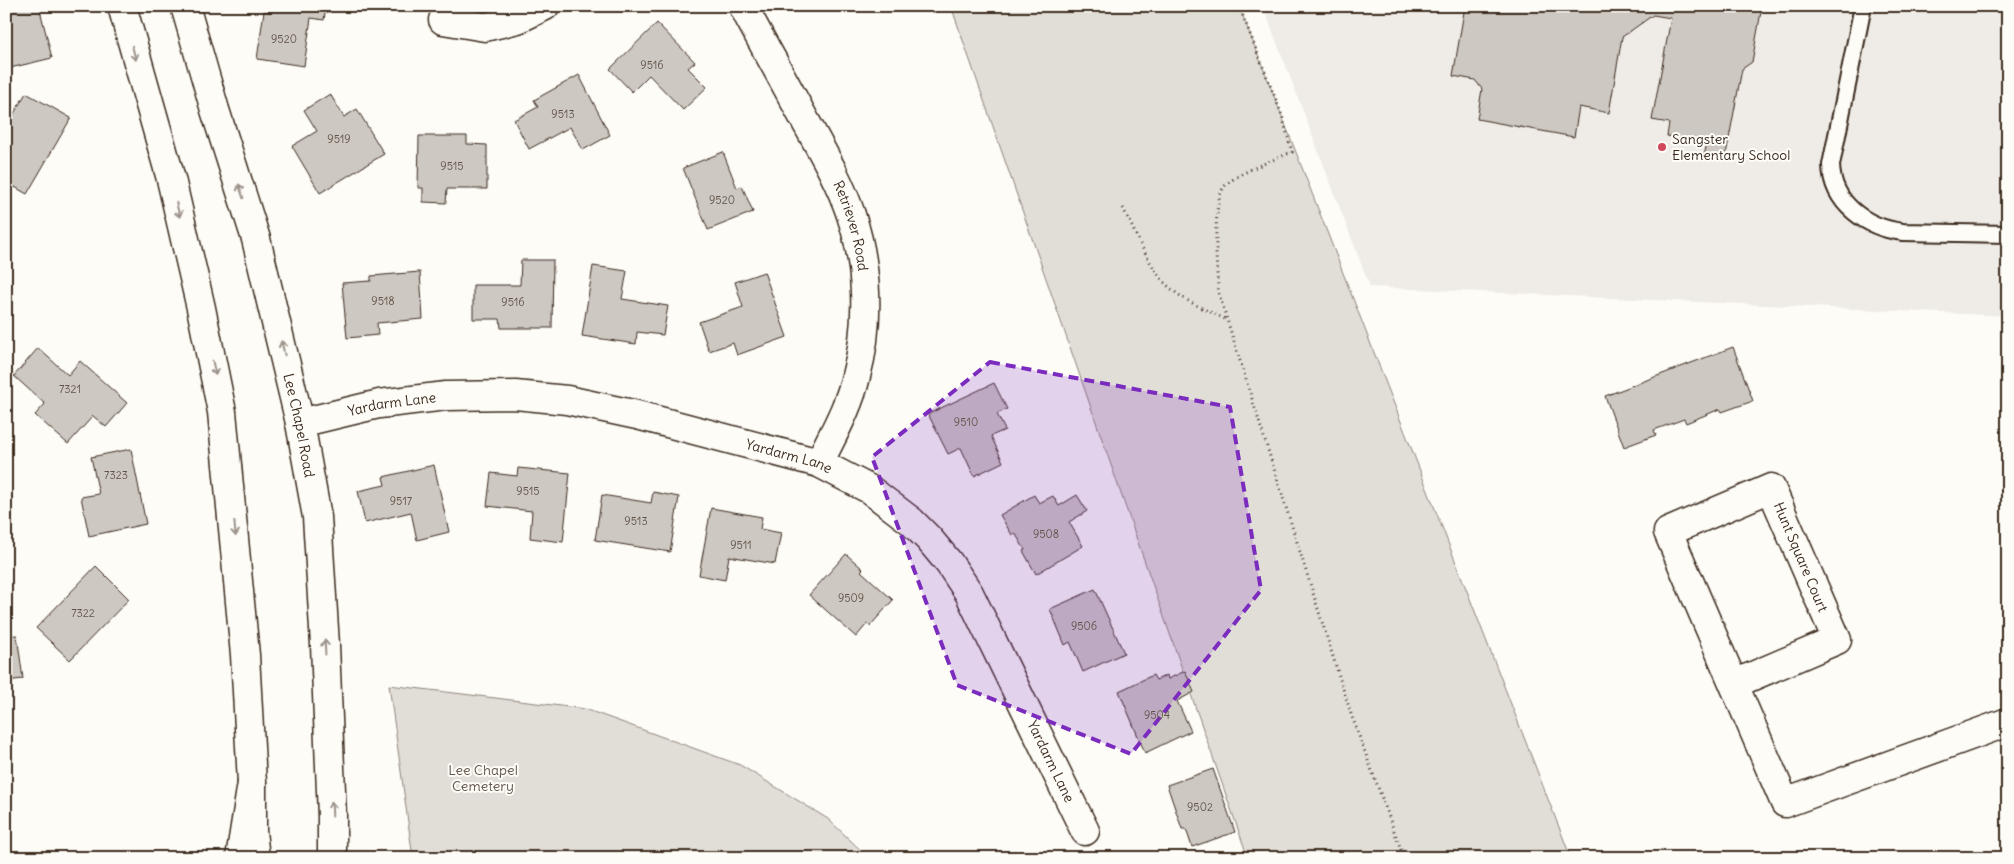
<svg xmlns="http://www.w3.org/2000/svg" width="2014" height="864" viewBox="0 0 2014 864" font-family="Delius,sans-serif">
<style>
.built{fill:#efece7}
.green{fill:#e1ded7;stroke:#8e847a}
.building{fill:#cdc8c2;stroke:#3b2a1e}
.lines{fill:none;stroke-linecap:round;stroke-linejoin:round}
.lane-casing{stroke:#3b2a1e;stroke-width:20}
.street-casing{stroke:#3b2a1e;stroke-width:31}
.secondary-casing{stroke:#3b2a1e;stroke-width:31}
.highway-casing{stroke:#3b2a1e;stroke-width:31}
.path{stroke:#3b2a1e;stroke-width:3;stroke-dasharray:1 4;stroke-linecap:butt}
.lane{stroke:#fdfcf7;stroke-width:16}
.street{stroke:#fdfcf7;stroke-width:28}
.secondary{stroke:#fdfcf7;stroke-width:28}
.highway{stroke:#fdfcf7;stroke-width:28}
.oneway{stroke:#9c938a}
.marked{fill:#7b2cbf;fill-opacity:0.2;stroke:#7b2cbf;stroke-width:4;stroke-dasharray:10 6;stroke-linejoin:round}
.poi-dot{fill:#d1495b;stroke:#fdfcf7;stroke-width:2}
.labels{text-anchor:middle;dominant-baseline:central;stroke-width:4;stroke-linejoin:round;paint-order:stroke}
.number-label{font-size:11px;fill:#605247}
.poi-label{font-size:14px;fill:#3b2a1e;stroke:#fdfcf7;text-anchor:start}
.street-label{font-size:14px;fill:#3b2a1e;stroke:#fdfcf7}
.park-label{font-size:14px;fill:#64574c;stroke:#fdfcf7}
</style>
<rect width="100%" height="100%" fill="#fdfcf7"/>
<filter id="ink" filterUnits="userSpaceOnUse"><feTurbulence type="fractalNoise" baseFrequency=".02" numOctaves="2"/><feDisplacementMap in="SourceGraphic" scale="10" xChannelSelector="R" yChannelSelector="G"/><feConvolveMatrix kernelMatrix="1 2 1 2 8 2 1 2 1" color-interpolation-filters="sRGB"/></filter>
<g filter="url(#ink)">
<polygon class="built" points="1263,6 2008,6 2008,316 1370,287"/>
<g class="green">
<polygon points="951,6 1239,6 1571,858 1248,858"/>
<polygon points="389,685 585,709 740,765 828,819 869,858 413,858"/>
</g>
<g class="building">
<polygon points="6,6 39,6 52,58 6,69"/>
<polygon points="270,6 326,6 324,20 311,18 304,66 257,59 264,11 270,12"/>
<polygon points="1465,6 1762,6 1752,62 1742,69 1725,160 1704,156 1707,143 1667,136 1669,123 1652,120 1671,18 1653,15 1622,37 1609,113 1579,107 1574,137 1477,119 1482,89 1475,80 1453,76"/>
<polygon points="657,23 695,62 688,68 707,87 683,110 649,75 632,92 610,69"/>
<polygon points="579,75 610,135 583,150 570,127 529,149 514,120 538,107 534,100"/>
<polygon points="26,93 71,118 27,194 6,182 6,127"/>
<polygon points="330,94 344,117 357,109 384,154 320,193 292,146 317,131 304,110"/>
<polygon points="419,136 467,136 467,144 487,145 487,189 447,189 446,203 423,202 423,188 418,188"/>
<polygon points="723,152 737,188 742,186 753,212 708,230 683,168"/>
<polygon points="521,260 553,260 552,328 501,328 500,319 473,319 473,285 520,285"/>
<polygon points="593,266 627,271 622,299 668,306 663,335 637,332 636,344 582,336"/>
<polygon points="420,272 423,319 377,323 378,335 347,338 342,283 371,281 371,276"/>
<polygon points="764,272 787,337 737,355 733,343 709,351 699,322 743,307 735,282"/>
<polygon points="1733,347 1753,401 1722,412 1720,409 1686,423 1684,419 1654,430 1656,435 1624,447 1605,396"/>
<polygon points="38,348 68,375 80,361 127,403 106,427 93,416 68,444 35,415 45,404 14,376"/>
<polygon points="994,383 1007,409 997,414 1005,430 991,436 1003,462 974,476 961,448 948,454 928,414"/>
<polygon points="131,449 146,524 89,536 81,497 99,494 91,457"/>
<polygon points="434,465 449,532 417,540 411,512 365,523 358,491 385,485 383,477"/>
<polygon points="518,468 570,473 563,542 530,538 532,511 487,506 491,473 517,476"/>
<polygon points="653,492 679,497 670,552 595,540 602,495 651,503"/>
<polygon points="1034,495 1039,503 1053,496 1059,506 1077,495 1087,511 1069,522 1083,546 1036,574 1023,551 1025,550 1015,533 1012,535 1000,515"/>
<polygon points="711,508 762,517 760,529 781,533 775,564 729,556 725,580 699,575"/>
<polygon points="846,554 863,569 861,571 893,600 870,626 867,624 856,637 809,595"/>
<polygon points="96,566 129,599 70,660 36,628"/>
<polygon points="1095,589 1124,653 1083,672 1070,642 1065,645 1050,609"/>
<polygon points="17,635 23,679 6,681 6,636"/>
<polygon points="1185,671 1194,692 1177,701 1191,731 1145,753 1119,691 1153,675 1156,680 1167,675 1168,679"/>
<polygon points="1213,769 1235,832 1192,847 1186,829 1182,829 1167,785"/>
</g>
<g class="lines">
<g class="lane-casing">
<path id="lane" d="M1863 6 1831 165C1832 204 1867 228 1903 232L2008 234"/>
</g>
<g class="street-casing">
<g id="street">
<path id="s1" d="M743 6C762 42 782 77 801 113 819 146 839 179 851 215 868 266 870 324 856 376 849 407 833 434 819 463"/>
<polyline points="443,20 485,27 518,19 545,6"/>
<path id="s2" d="M300 423 379 404 446 396 515 395 567 400 637 415 819 463 869 489 911 521 929 539 949 563 969 593 1085 831"/>
<polyline points="1734,684 1837,640 1771,488 1668,532 1785,803 2008,722"/>
</g>
</g>
<g class="secondary-casing">
<g id="secondary">
<polyline points="122,6 171,179 201,308 222,412 245,655 252,783 252,831 255,858"/>
<path id="s3" d="M185 6 215 110 256 239 300 423 317 517 325 645 332 816V858"/>
</g>
</g>
<g class="highway-casing">
<polyline id="highway" points="240,858 252,783"/>
</g>
<g class="path">
<path d="M1239 6 1282 115 1292 152C1276 159 1234 174 1224 187 1212 202 1216 274 1219 294L1351 714 1404 858"/>
<path d="M1123 208C1134 230 1150 269 1167 285 1183 301 1207 310 1227 320"/>
</g>
<use href="#lane" class="lane"/>
<use href="#street" class="street"/>
<use href="#secondary" class="secondary"/>
<use href="#highway" class="highway"/>
</g>
<defs><path id="oneway-shaft" d="M-6 0H5M1.5-3L5.5 0L1.5 3" fill="none" stroke-width="1.6" stroke-linecap="round" stroke-linejoin="round" transform="scale(1.25)"/></defs>
<g class="oneway">
<use href="#oneway-shaft" transform="translate(134 53) rotate(75)"/>
<use href="#oneway-shaft" transform="translate(241 191) rotate(-108)"/>
<use href="#oneway-shaft" transform="translate(178 210) rotate(77)"/>
<use href="#oneway-shaft" transform="translate(283 348) rotate(-103)"/>
<use href="#oneway-shaft" transform="translate(214 368) rotate(78)"/>
<use href="#oneway-shaft" transform="translate(235 529) rotate(85)"/>
<use href="#oneway-shaft" transform="translate(325 647) rotate(-93)"/>
<use href="#oneway-shaft" transform="translate(332 809) rotate(-92)"/>
</g>
</g>
<path class="marked" d="M990 362 1230 407 1261 590 1131 754 957 685 872 457Z"/>
<circle class="poi-dot" cx="1662" cy="147" r="5"/>
<g class="labels">
<g class="number-label">
<text x="284" y="39">9520</text>
<text x="652" y="65">9516</text>
<text x="563" y="114">9513</text>
<text x="339" y="139">9519</text>
<text x="452" y="166">9515</text>
<text x="722" y="200">9520</text>
<text x="383" y="301">9518</text>
<text x="513" y="302">9516</text>
<text x="70" y="389">7321</text>
<text x="966" y="422">9510</text>
<text x="116" y="475">7323</text>
<text x="528" y="491">9515</text>
<text x="401" y="501">9517</text>
<text x="636" y="521">9513</text>
<text x="1046" y="534">9508</text>
<text x="741" y="545">9511</text>
<text x="851" y="598">9509</text>
<text x="83" y="613">7322</text>
<text x="1084" y="626">9506</text>
<text x="1157" y="715">9504</text>
<text x="1200" y="807">9502</text>
</g>
<g class="poi-label">
<text x="1672" y="139">Sangster<tspan x="1672" dy="16">Elementary School</tspan></text>
</g>
<g class="street-label">
<text stroke="none"><textPath href="#s1" startOffset="246">Retriever Road</textPath></text>
<text stroke="none"><textPath href="#s2" startOffset="94">Yardarm Lane</textPath></text>
<text stroke="none"><textPath href="#s3" startOffset="435">Lee Chapel Road</textPath></text>
<text stroke="none"><textPath href="#s2" startOffset="499">Yardarm Lane</textPath></text>
<text transform="translate(1801 557) rotate(67)">Hunt Square Court</text>
<text stroke="none"><textPath href="#s2" startOffset="919">Yardarm Lane</textPath></text>
</g>
<g class="park-label">
<text x="483" y="770">Lee Chapel<tspan x="483" dy="16">Cemetery</tspan></text>
</g>
</g>
<rect width="2014" height="864" fill="none" stroke="#fdfcf7" stroke-width="25"/>
<rect x="12" y="12" width="1989" height="839" fill="none" stroke="#3b2a1e" stroke-width="2" filter="url(#ink)"/>
</svg>
